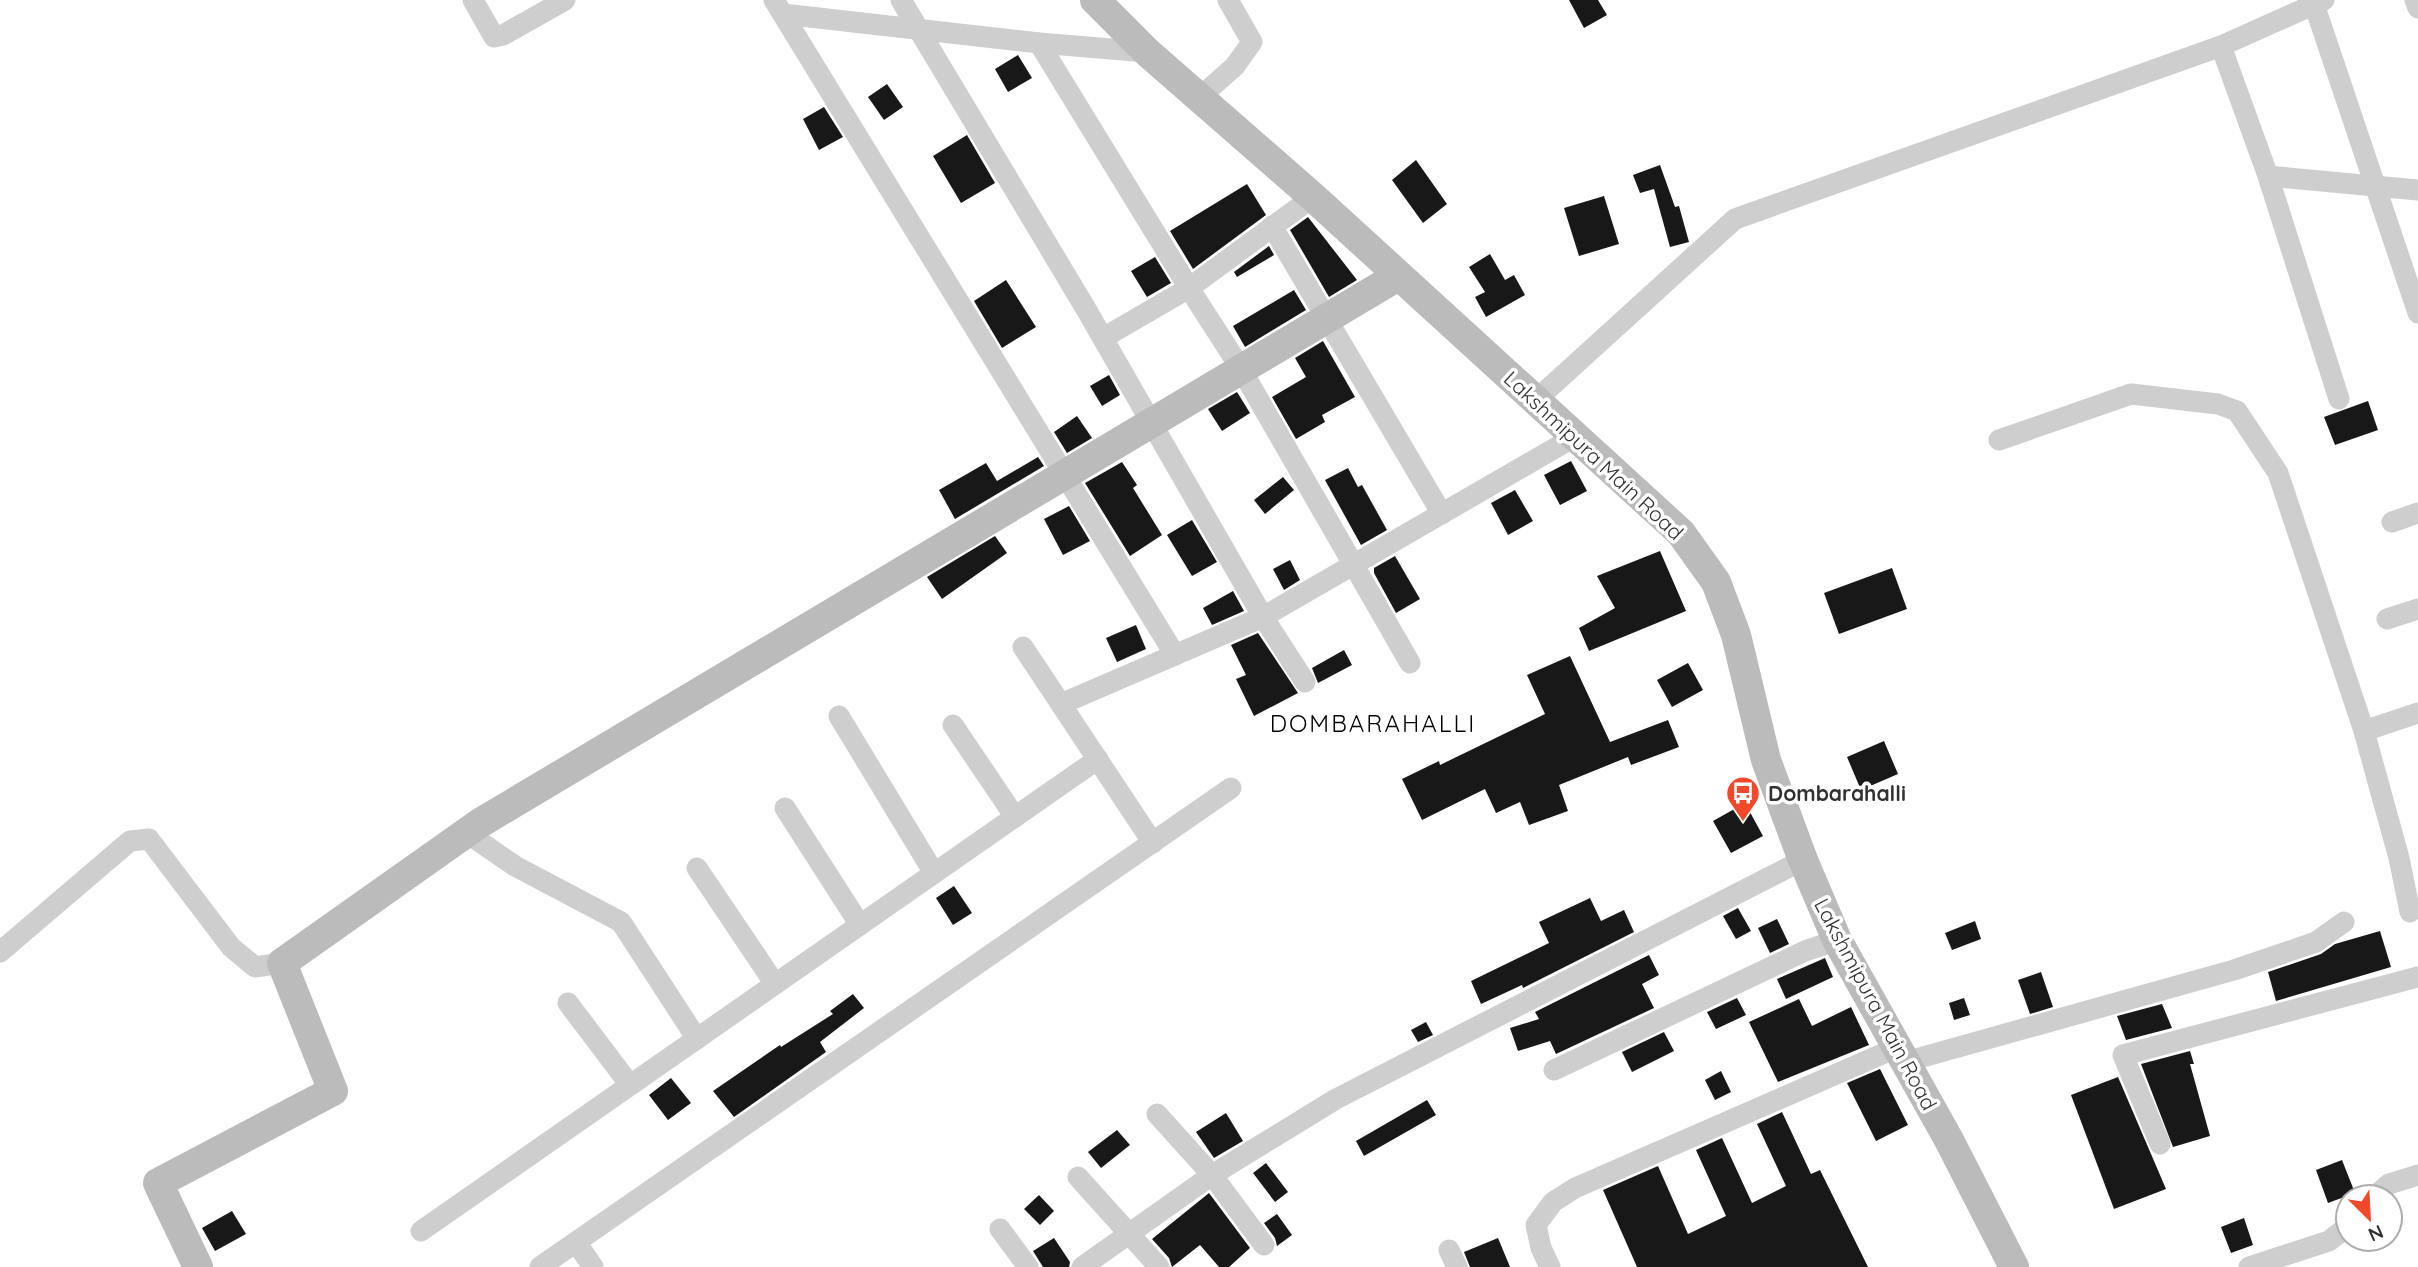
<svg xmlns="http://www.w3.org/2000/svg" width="2418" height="1267" viewBox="0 0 2418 1267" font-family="Quicksand,sans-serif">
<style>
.building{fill:#181818}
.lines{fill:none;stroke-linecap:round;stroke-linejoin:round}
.street{stroke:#cecece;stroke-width:21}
.secondary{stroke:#bbb;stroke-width:30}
.labels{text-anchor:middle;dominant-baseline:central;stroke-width:7;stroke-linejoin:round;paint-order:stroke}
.street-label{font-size:21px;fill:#313131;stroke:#fff}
.poi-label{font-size:21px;font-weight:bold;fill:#313131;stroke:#fff;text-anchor:start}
.quarter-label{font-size:24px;letter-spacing:2px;fill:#000;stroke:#fff}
</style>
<rect width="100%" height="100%" fill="#fff"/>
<g class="building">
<polygon points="1569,0 1598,0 1607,15 1584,28"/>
<polygon points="1018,55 1032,78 1008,92 995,69"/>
<polygon points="887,84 903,107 884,120 868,97"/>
<polygon points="824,107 843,137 819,150 803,119"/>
<polygon points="967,135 995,183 961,203 933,156"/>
<polygon points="1416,160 1447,204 1423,223 1392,180"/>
<polygon points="1660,165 1675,207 1679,206 1689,242 1670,247 1654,189 1640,193 1633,175"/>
<polygon points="1247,184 1266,215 1193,269 1170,231"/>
<polygon points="1604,196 1619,244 1579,256 1564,208"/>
<polygon points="1308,217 1357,280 1329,297 1290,230"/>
<polygon points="1269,246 1274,255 1237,277 1234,272"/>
<polygon points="1490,254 1505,280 1514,275 1525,295 1486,317 1475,297 1485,292 1469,267"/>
<polygon points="1155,257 1171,283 1147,297 1131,271"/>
<polygon points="1006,280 1036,327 1002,348 974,301"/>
<polygon points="1294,290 1306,310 1245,347 1233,326"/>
<polygon points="1323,341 1355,397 1322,415 1325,422 1296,439 1272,397 1306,377 1295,358"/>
<polygon points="1109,375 1120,395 1102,406 1090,386"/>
<polygon points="1237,392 1250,413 1222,431 1208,409"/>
<polygon points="2368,401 2378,430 2335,445 2324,417"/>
<polygon points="1077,416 1092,438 1067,453 1054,432"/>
<polygon points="1038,457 1044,466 955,519 939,490 986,463 997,481"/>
<polygon points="1571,461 1587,491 1560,505 1544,475"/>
<polygon points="1122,462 1137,485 1133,488 1162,535 1130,556 1085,483"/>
<polygon points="1348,468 1358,487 1362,485 1387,530 1361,545 1325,480"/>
<polygon points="1283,477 1294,490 1265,514 1254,500"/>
<polygon points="1515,490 1533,521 1508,535 1491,503"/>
<polygon points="1069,506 1090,541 1063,555 1044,519"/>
<polygon points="1192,520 1217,562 1192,576 1167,535"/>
<polygon points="995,536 1007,553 942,599 927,577"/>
<polygon points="1660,551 1686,611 1589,651 1579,628 1615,608 1597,576"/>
<polygon points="1395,556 1420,599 1396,613 1374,573 1374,568"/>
<polygon points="1290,560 1300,580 1284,590 1273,569"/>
<polygon points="1892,568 1907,609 1839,634 1824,593"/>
<polygon points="1233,591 1244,611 1212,625 1203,608"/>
<polygon points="1136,625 1146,649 1117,662 1106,638"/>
<polygon points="1258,633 1298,693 1254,716 1236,679 1246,675 1231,645"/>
<polygon points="1344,650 1352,665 1318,683 1312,668"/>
<polygon points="1570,656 1610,742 1668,720 1679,747 1631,765 1628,757 1559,785 1568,811 1529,825 1520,802 1496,813 1485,789 1422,820 1402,779 1439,761 1440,765 1545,714 1527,675"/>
<polygon points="1688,663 1703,690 1672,707 1657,680"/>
<polygon points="1884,741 1898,774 1861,790 1847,757"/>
<polygon points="1745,803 1763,836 1731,853 1713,821"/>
<polygon points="954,886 972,913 953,925 936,898"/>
<polygon points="1590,898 1601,921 1624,910 1634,932 1523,988 1522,985 1481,1004 1471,981 1549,943 1539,922"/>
<polygon points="1738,908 1751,931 1736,939 1723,916"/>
<polygon points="1777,919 1789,944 1770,953 1758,928"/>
<polygon points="1975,921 1981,939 1952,950 1945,933"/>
<polygon points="2380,931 2391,967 2276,1001 2268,972 2321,954 2335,944"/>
<polygon points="1649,955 1659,975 1642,984 1654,1008 1556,1054 1550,1041 1518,1051 1510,1028 1539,1019 1535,1012"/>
<polygon points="1825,958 1833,977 1786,999 1777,979"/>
<polygon points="2041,972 2053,1007 2030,1014 2018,980"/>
<polygon points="853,994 864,1008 820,1042 826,1052 734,1117 713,1091 780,1045 781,1047 833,1014 830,1011"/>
<polygon points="1737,998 1746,1015 1716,1029 1707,1012"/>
<polygon points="1964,998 1970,1015 1954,1020 1949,1003"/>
<polygon points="1799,999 1812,1026 1851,1007 1869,1045 1778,1082 1749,1022"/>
<polygon points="2162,1004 2172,1028 2126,1040 2117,1016"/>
<polygon points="1426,1022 1433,1035 1418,1042 1411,1030"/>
<polygon points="1664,1032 1674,1051 1632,1072 1622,1052"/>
<polygon points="2190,1051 2194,1064 2190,1064 2210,1136 2173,1147 2141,1064"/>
<polygon points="1880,1069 1908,1125 1876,1141 1847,1083"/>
<polygon points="1721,1071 1731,1092 1715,1100 1705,1080"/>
<polygon points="2118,1077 2166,1189 2114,1209 2071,1095"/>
<polygon points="671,1078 691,1103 668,1120 649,1095"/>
<polygon points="1427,1100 1436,1115 1364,1156 1356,1141"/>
<polygon points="1782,1112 1811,1174 1820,1170 1868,1267 1637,1267 1603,1190 1658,1166 1688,1234 1726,1216 1696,1150 1722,1138 1752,1203 1786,1186 1757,1124"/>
<polygon points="1226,1113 1243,1141 1214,1158 1196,1132"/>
<polygon points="1117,1130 1130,1145 1101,1168 1088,1152"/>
<polygon points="2342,1160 2355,1193 2328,1203 2316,1170"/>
<polygon points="1266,1163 1288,1192 1275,1202 1253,1173"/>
<polygon points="1209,1193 1250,1248 1229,1267 1219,1267 1200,1245 1172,1267 1169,1258 1152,1239"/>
<polygon points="1039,1195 1054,1211 1040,1225 1024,1209"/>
<polygon points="232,1211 246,1234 215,1251 202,1228"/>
<polygon points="1277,1214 1292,1235 1277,1246 1275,1238 1264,1223"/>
<polygon points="2244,1218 2253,1245 2231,1253 2221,1227"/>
<polygon points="1054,1238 1070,1262 1069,1267 1043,1267 1033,1251"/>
<polygon points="1498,1238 1510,1267 1470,1267 1464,1252"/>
</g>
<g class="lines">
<g class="street">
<polyline points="473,0 494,37 503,35 565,0"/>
<polyline points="774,0 1175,655"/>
<polyline points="901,0 1086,309 1263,617 1305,682"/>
<polyline points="2415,0 2418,8"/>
<polyline points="2314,4 2418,313"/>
<polyline points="783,14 1039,43 1147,52"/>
<polyline points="1039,43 1189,288 1313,197"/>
<polyline points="2221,46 2268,176 2339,399"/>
<polyline points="1199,98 1235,66 1252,42 1228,0"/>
<polyline points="2268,176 2418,190"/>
<polyline points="1272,226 1442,514"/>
<polyline points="1103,338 1189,288 1241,369 1410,663"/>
<polyline points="1537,399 1735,219 2221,46 2324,0"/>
<polyline points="1999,440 2131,394 2218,404 2237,411 2278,473 2364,731 2399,858 2410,912"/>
<polyline points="2392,522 2418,513"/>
<polyline points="2387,619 2418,609"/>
<polyline points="1023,647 1153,843"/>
<polyline points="1061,704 1263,617 1576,436"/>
<polyline points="839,716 934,873"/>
<polyline points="953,725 1015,817"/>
<polyline points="2364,731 2418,713"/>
<polyline points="785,808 860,925"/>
<polyline points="467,833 515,866 621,922 697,1039"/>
<polyline points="697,868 775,984"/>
<polyline points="0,952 130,841 149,839 231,947 255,967 282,963"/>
<polyline points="568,1003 630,1085"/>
<polyline points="1905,1062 2234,970 2316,942 2344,922"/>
<polyline points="1554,1070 1805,951 1837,940"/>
<polyline points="1157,1114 1212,1175 1264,1245"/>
<polyline points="2160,1144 2123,1055 2418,977"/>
<polyline points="1078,1177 1159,1267"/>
<polyline points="2374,1197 2389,1184 2418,1175"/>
<polyline points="1000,1229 1028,1267"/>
<polyline points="421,1231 1098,759"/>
<polyline points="576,1242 593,1267"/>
<polyline points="1449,1250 1457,1267"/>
<polyline points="540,1267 1231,788"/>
<polyline points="1082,1267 1212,1175 1336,1099 1803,860"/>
<polyline points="1550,1267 1541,1248 1536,1225 1553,1202 1575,1188 1896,1048"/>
<polyline points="2249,1267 2329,1241 2348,1226"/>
</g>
<g class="secondary">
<polyline points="1095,0 1147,52 1313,197 1681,533 1716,582 1736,635 1766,760 1803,860 1837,940 1949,1140 2014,1267"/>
<polyline points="198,1267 158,1183 333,1091 282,963 480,823 1398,276"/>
</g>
</g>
<defs>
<g id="bus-pin" transform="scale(1.75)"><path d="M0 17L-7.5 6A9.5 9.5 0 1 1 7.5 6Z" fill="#f2492a" stroke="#fff"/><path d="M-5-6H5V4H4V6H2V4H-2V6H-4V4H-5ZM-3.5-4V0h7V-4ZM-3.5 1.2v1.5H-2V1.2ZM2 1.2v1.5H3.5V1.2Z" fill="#fff"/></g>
</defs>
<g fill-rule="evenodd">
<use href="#bus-pin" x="1743" y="793"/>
</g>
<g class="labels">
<g class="street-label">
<text transform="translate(1594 455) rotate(43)">Lakshmipura Main Road</text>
<text transform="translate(1876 1004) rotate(62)">Lakshmipura Main Road</text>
</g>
<g class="poi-label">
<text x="1768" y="793">Dombarahalli</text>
</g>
<g class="quarter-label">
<text x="1373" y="723">DOMBARAHALLI</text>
</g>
</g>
<g transform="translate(2369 1218) rotate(156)"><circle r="33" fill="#ffffff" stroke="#adadad" stroke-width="2"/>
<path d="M0-5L12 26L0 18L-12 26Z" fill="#f2492a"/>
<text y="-10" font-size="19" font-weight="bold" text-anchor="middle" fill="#313131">N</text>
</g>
</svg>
